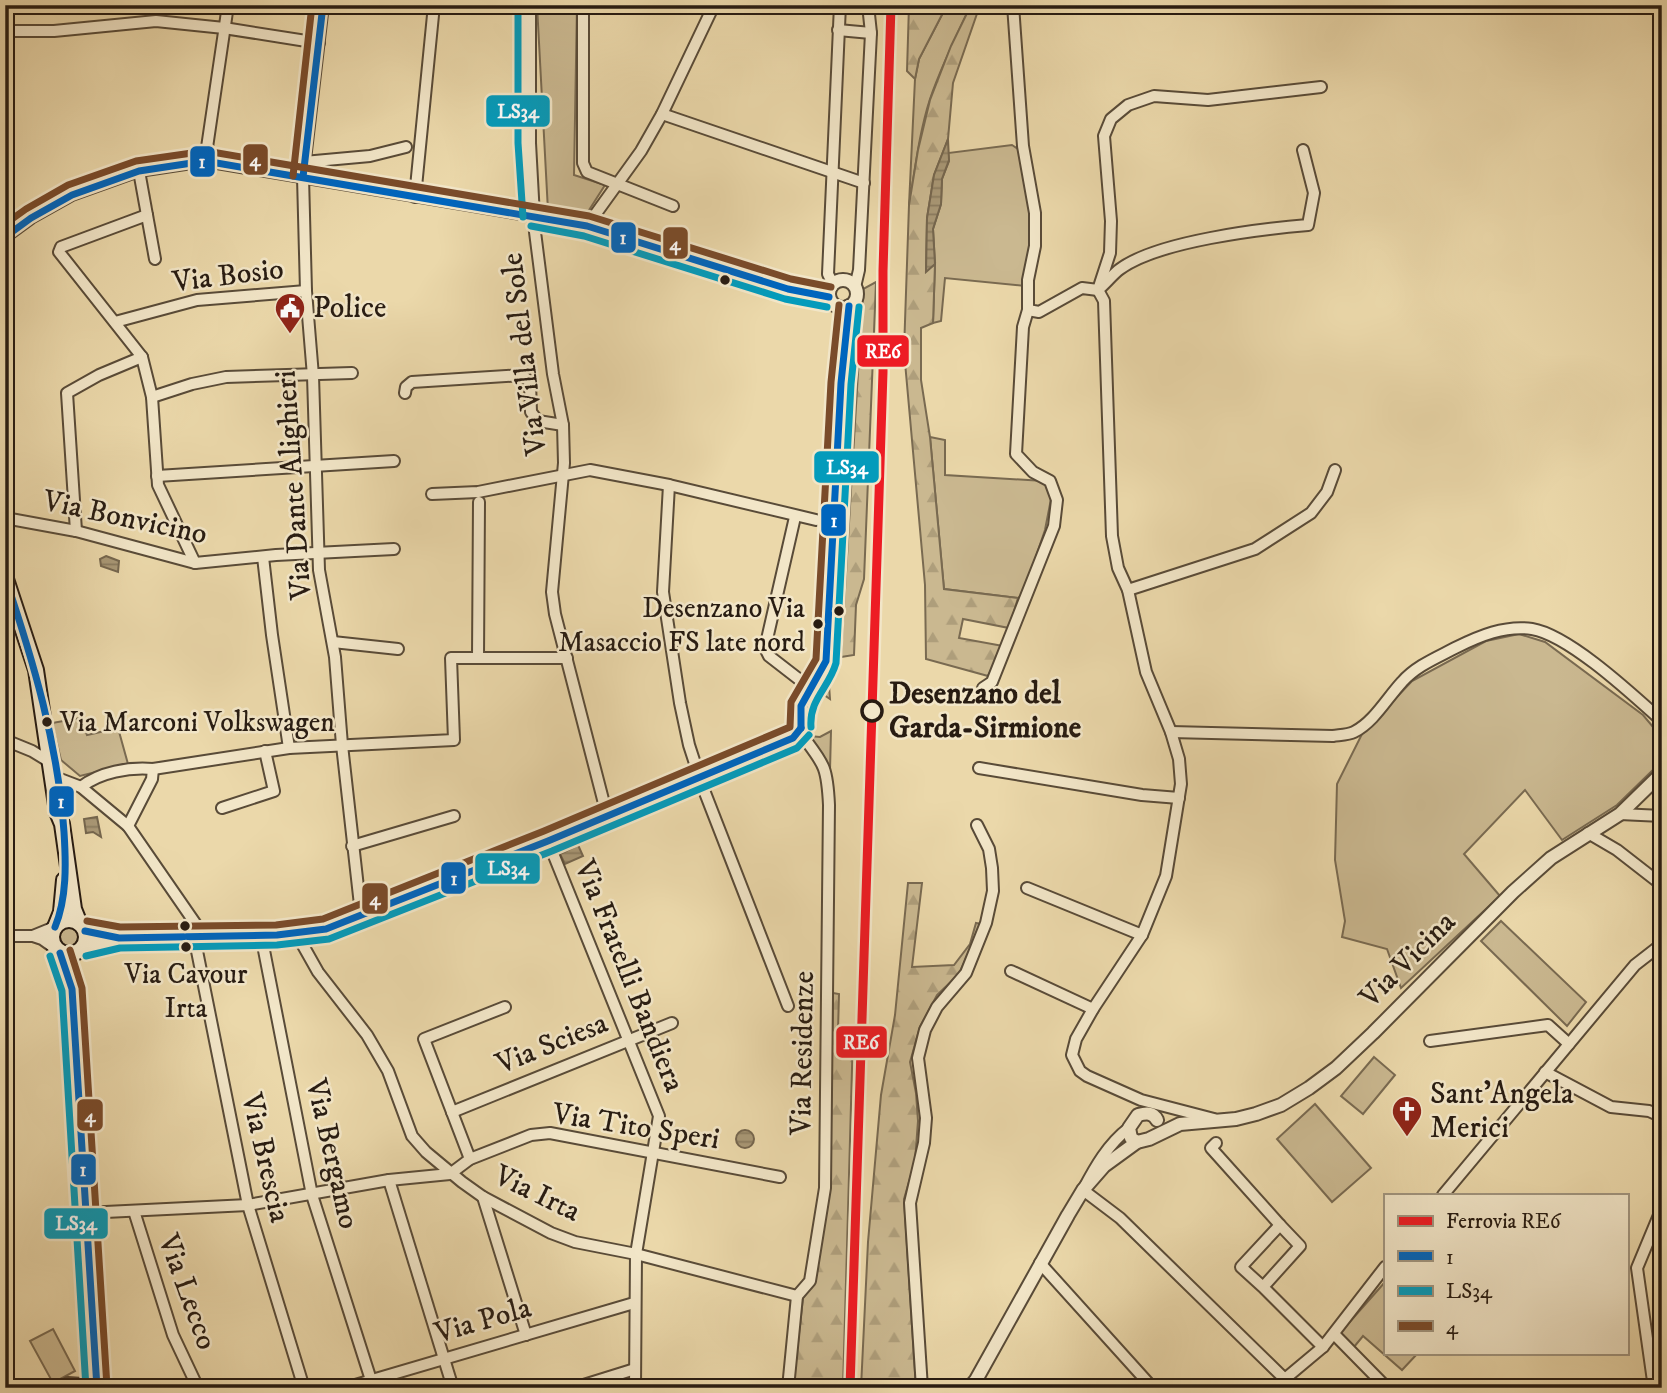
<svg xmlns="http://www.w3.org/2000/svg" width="1667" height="1393" viewBox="0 0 1667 1393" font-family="'IM FELL DW Pica',serif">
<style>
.green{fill:#cab890;stroke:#796a51;stroke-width:2}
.forest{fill:url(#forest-firs);stroke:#796a51;stroke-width:2}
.water{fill:url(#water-rules);stroke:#75664e;stroke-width:2}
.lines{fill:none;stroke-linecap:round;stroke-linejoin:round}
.minor-casing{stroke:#594b38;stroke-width:14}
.tertiary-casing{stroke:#594b38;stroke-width:16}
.secondary-casing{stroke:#281c12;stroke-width:18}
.minor{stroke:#f2e6c8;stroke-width:10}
.tertiary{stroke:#f2e6c8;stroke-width:12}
.secondary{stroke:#f2e6c8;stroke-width:14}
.bus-1-casing{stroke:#f2e6c8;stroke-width:12}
.bus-2-casing{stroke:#f2e6c8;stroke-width:12}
.bus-3-casing{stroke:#f2e6c8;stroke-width:12}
.bus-1{stroke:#0065bd;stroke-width:7}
.bus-2{stroke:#049bbb;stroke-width:7}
.bus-3{stroke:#7a4b2a;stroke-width:7}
.rail-1-casing{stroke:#f2e6c8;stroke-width:14}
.rail-1{stroke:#ed1c24;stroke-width:9}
.bus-dot{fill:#281c12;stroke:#f2e6c8;stroke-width:2.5}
.stop-dot{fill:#f2e6c8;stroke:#281c12;stroke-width:3.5}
.labels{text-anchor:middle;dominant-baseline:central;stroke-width:5;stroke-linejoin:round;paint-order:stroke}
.bus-label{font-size:28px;fill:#281c12;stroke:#f2e6c8;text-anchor:end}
.street-label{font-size:30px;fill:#281c12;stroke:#f2e6c8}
.poi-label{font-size:30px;fill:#281c12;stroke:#f2e6c8;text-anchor:start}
.stop-label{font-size:30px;font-weight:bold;fill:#281c12;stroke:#f2e6c8;text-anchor:start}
.line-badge{stroke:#f2e6c8;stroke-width:2.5}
.badge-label{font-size:19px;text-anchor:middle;font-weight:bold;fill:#fff}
</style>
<defs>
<pattern id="forest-firs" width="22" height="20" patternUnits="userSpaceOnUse" patternTransform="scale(1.75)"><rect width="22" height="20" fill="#cab890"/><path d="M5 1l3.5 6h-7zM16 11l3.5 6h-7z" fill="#ae9e7b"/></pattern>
<pattern id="water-rules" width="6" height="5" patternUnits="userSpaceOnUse" patternTransform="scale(1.75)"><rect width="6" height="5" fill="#a99876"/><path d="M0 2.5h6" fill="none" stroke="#8a7b5f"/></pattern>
</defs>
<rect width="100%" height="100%" fill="#ebd8aa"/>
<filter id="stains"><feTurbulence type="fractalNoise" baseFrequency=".00286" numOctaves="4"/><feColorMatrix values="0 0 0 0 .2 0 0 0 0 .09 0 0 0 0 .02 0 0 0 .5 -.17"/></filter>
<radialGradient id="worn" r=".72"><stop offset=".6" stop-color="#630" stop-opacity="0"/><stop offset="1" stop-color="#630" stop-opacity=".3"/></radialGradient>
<g class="green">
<polygon points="537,5 577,5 574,175 605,185 584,218 548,211"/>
<path d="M947 5H971C956 36 941 67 930 99 919 133 915 170 909 205L915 79 919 59Z"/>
<polygon points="1012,145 1021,151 1030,205 1031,243 1025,286 945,278 941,321 933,323 935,264 933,229 941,204 942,179 949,161 948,153"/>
<polygon points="930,437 945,440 945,475 1044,481 1051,499 1045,530 1023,594 1018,598 944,589"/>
<polygon points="1519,634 1545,642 1643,715 1659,734 1662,745 1662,755 1658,765 1617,805 1562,840 1525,790 1464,854 1500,896 1401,988 1387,949 1342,937 1345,921 1335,860 1337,784 1362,734 1412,681 1486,641"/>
<polygon points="828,671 830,699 824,695 814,692"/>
<polygon points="81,718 87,735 118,728 128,764 80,776 61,760 52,723"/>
<polygon points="831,731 830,770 823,755 808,736 820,737"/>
<polygon points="1501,921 1586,1002 1567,1026 1481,941"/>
<circle cx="69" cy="937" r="9"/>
<polygon points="1374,1057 1395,1075 1363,1114 1341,1096"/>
<polygon points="1315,1104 1371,1168 1332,1202 1277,1139"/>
<polygon points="1385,1282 1385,1353 1418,1353 1402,1370 1363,1336 1354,1347 1339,1334"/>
<polygon points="53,1329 75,1371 53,1383 30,1341"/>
</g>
<g class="forest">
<polygon points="909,5 947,5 919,59 915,79 907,71"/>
<polygon points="971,5 980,5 953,83 948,139 934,175 927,218 926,271 935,264 933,323 921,328 921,380 930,437 944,589 1018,598 1009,628 963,619 959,638 1003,646 988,676 926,659 925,585 904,351 909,205 918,150 930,100 951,46"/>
<polygon points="876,282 864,579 856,605 854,655 841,657 863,289"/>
<polygon points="908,883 922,883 912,967 954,965 970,944 976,923 981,924 959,974 937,995 920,1027 910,1062 916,1093 918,1121 915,1161 904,1199 916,1388 861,1388 868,1242 881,1095 895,1015"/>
<polygon points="833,993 839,994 838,1031 853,1033 843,1388 793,1388 803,1298 813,1283 830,1188"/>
</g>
<g class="water">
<polygon points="948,139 949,160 942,179 941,204 933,229 935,264 926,272 927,218 934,175"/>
<polygon points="106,556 119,561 118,572 101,566 100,559"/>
<polygon points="97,817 101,837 93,832 86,833 84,819"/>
<polygon points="578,845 583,856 565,864 560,854"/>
<circle cx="745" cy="1139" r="9"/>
</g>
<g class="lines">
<g class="minor-casing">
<g id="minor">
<polyline points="323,5 303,177 306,291 313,376 319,570 335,657 342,745 361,914"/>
<polyline points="583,5 583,163 587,172 673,206"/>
<polyline points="1013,5 1023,146 1035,213 1035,246 1028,280 1028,310 1039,312 1082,288 1098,290"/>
<polyline points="838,30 871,33"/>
<polyline points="5,31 54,31 156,21 224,28 319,43"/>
<polyline points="662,114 864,183"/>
<polyline points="205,161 228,5"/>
<polyline points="304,162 370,156 406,147"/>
<polyline points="139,171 155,259"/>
<polyline points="415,197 434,5"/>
<polyline points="147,215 61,247 59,252 142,357 152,397 158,485 195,563"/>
<polyline points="587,226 641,151 662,114 714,5"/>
<polyline points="5,237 31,218 72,195 139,171 205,161 533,216 553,374 563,425 564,463 552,592 555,614 607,815"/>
<polyline points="833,284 828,274 840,5"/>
<polyline points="855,287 859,270 871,33 868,5"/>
<path d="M1100 288C1107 282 1113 274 1120 269 1158 241 1261 229 1308 225L1314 193 1303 150"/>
<polyline points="115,322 197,300 306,291"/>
<polyline points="405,393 406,387 412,382 522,375 530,382 531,412 538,421 563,425"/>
<polyline points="152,397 192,384 226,377 352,373"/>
<polyline points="157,476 394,461"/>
<polyline points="669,485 663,592 680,703 689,745 702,785 788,1006"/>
<polyline points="432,494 478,492 590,470 669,485 816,520"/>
<polyline points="795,517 765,648 769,656 809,687"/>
<polyline points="5,518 76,531 195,563 276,555 394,549"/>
<polyline points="76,531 67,393 99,375 142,357"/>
<polyline points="263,557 272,635 289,748"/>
<polyline points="1128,590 1255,549 1311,513 1327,492 1335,470"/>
<polyline points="333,642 398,649"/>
<polyline points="478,658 479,502"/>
<polyline points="983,688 992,682 1054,526 1057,500 1050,481 1033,472 1016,454 1023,327 1028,310"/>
<path d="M1171 732 1333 736C1339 735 1348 735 1354 732 1374 722 1387 698 1402 682 1416 666 1436 658 1455 648 1479 636 1505 625 1532 629 1569 635 1633 695 1662 721"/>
<polyline points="5,740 32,751 50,762"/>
<polyline points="979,768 1142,795 1179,798"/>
<polyline points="60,779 81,787 128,826 204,936"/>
<path d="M81 787C100 772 129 767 153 769L289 748 454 740 451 658H567"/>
<polyline points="222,808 274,791 265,751"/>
<polyline points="1620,814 1662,816"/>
<polyline points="128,826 152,779 153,769"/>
<polyline points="1588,833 1617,850 1662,885"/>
<polyline points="548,841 659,1116 636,1254 635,1388"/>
<polyline points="352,846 454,816"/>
<polyline points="1027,888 1142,935"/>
<polyline points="296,933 318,972 367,1035 388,1071 412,1136 426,1152 462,1182 483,1197 551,1233 575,1242 636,1254 797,1296"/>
<polyline points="261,935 312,1195 371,1380"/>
<polyline points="5,936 33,936 55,927"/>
<polyline points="33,936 42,939 56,949"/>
<polyline points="194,936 248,1205 304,1388"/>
<polyline points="1011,971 1093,1009"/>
<polyline points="1430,1041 1548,1025 1569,1044"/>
<polyline points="1545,1072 1611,1107 1649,1111 1662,1117"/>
<polyline points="452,1112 672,1023"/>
<polyline points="1214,1119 1141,1100 1087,1076 1080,1071 1072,1055 1076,1039 1093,1009 1142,935 1166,876 1181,784 1179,759 1171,732 1146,672 1128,590 1118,568 1112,536 1104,301 1098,290 1110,253 1111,221 1104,136 1111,119 1128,105 1154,96 1208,100 1321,87"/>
<path d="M1129 1128C1108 1144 1095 1167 1083 1190L1120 1218 1294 1388"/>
<polyline points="1216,1143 1211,1148 1280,1225"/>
<polyline points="470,1159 424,1039 505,1007"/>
<polyline points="389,1180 453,1388"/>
<polyline points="1443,1195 1635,965 1662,944"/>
<polyline points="483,1197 526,1335"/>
<polyline points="134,1211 173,1335 198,1388"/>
<polyline points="85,1213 248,1205 389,1180 450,1174 470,1159 531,1135 550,1133 780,1177"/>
<polyline points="1040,1263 1151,1386"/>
<polyline points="1263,1287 1241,1267 1280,1225 1300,1246 1263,1287 1323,1347"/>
<path d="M797 1296 810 1281 825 1188 829 805C827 763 823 764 799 731"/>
<polyline points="1334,1334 1387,1388"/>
<polyline points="61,1388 68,1383 97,1385"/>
<polyline points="345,1388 634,1303"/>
<polyline points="574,1388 635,1369"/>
<polyline points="788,1388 797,1296"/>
<polyline points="922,1388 910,1203 924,1143 926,1118 918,1058 925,1030 937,1007 966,973 986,923 993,891 992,868 989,849 977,825"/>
<polyline points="1274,1388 1323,1347 1385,1267"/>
<polyline points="1654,1388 1637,1268 1662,1208"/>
</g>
</g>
<g class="tertiary-casing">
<g id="tertiary">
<polyline points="529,5 529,143 533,216 587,226 788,289 829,297"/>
<circle cx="843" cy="294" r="14"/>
<path d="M85 931 119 938 277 935 326 929 548 841 797 735 801 728C794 692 820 688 826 661L841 383 849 306"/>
<polyline points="84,946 111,940"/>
<path d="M1137 1142 1131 1138 1129 1128 1138 1115C1146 1113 1153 1112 1157 1120"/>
<polyline points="969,1388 976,1380 1068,1215 1083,1190 1104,1166 1137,1142 1149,1139 1180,1124 1236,1119 1256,1114 1281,1105 1309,1088 1336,1068 1373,1033 1513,892 1551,858 1620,814 1662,773"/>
</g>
</g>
<g class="secondary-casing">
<g id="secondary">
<polyline points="5,576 36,670 57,812 62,824 74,909 80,924"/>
<circle cx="69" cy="937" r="17"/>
<polyline points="55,927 61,912 64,880"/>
<polyline points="60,953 72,989 97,1388"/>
</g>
</g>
<use href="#minor" class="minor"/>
<use href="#tertiary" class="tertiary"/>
<use href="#secondary" class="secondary"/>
<g class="bus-1-casing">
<g id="bus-1">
<polyline points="303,177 323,5"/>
<polyline points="5,237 31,218 72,195 139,171 205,161 587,226 788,289 829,297"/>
<path d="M5 577C33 660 58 744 64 832 66 863 67 898 55 927"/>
<polyline points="801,728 801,706 826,661 841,383 849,306"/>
<polyline points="85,931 119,938 277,935 326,929 548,841 793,738 801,728"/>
<polyline points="60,953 72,989 97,1388"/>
</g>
</g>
<g class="bus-2-casing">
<g id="bus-2">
<polyline points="518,5 518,143 523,217"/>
<polyline points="531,226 584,236 785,299 827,307"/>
<path d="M811 727C809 699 829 688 836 663L851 384 859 307"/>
<polyline points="50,956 62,991 86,1388"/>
<polyline points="86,956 120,948 277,945 329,939 552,851 797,748 809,735"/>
</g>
</g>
<g class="bus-3-casing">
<g id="bus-3">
<polyline points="293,176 312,5"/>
<polyline points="5,224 26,209 68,185 136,161 206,151 589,216 791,279 831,287"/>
<polyline points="87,921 120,927 276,925 323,919 544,831 790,727 791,702 816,659 831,382 839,305"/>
<polyline points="70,950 82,988 107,1387"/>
</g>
</g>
<use href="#bus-1" class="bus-1"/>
<use href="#bus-2" class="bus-2"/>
<use href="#bus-3" class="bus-3"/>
<g class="rail-1-casing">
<polyline id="rail-1" points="850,1388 883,372 883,271 891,5"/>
</g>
<use href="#rail-1" class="rail-1"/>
</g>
<defs>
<g id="civic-pin" transform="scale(1.575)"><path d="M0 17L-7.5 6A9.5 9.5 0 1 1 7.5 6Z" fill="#8f2418" stroke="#f2e6c8"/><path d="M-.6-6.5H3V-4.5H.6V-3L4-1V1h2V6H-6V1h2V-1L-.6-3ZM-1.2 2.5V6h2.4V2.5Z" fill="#fff"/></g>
<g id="church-pin" transform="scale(1.575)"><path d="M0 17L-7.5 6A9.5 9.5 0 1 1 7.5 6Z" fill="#8f2418" stroke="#f2e6c8"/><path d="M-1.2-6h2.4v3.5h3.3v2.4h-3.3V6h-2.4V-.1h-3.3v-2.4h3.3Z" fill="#fff"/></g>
</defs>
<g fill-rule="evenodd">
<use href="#civic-pin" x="290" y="308"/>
<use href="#church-pin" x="1407" y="1111"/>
</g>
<g class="bus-dot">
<circle cx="725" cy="280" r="6"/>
<circle cx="839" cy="611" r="6"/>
<circle cx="818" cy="624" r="6"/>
<circle cx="47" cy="722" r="6"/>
<circle cx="185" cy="926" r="6"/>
<circle cx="186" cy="947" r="6"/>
</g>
<circle class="stop-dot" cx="872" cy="711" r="10"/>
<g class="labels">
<g class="bus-label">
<text x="805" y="608">Desenzano Via<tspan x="805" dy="34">Masaccio FS late nord</tspan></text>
<text x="60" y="722" text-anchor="start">Via Marconi Volkswagen</text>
<text x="186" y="974" text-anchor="middle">Via Cavour<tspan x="186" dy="34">Irta</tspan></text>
</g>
<g class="street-label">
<text transform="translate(228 276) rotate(-7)">Via Bosio</text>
<text transform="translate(525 354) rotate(-97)">Via Villa del Sole</text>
<text transform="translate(294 485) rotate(-94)">Via Dante Alighieri</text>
<text transform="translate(125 518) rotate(12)">Via Bonvicino</text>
<text transform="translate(1408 960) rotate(-45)">Via Vicina</text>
<text transform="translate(629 976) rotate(68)">Via Fratelli Bandiera</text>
<text transform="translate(552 1044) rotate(-22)">Via Sciesa</text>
<text transform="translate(803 1053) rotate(-89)">Via Residenze</text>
<text transform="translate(636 1127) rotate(9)">Via Tito Speri</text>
<text transform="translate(332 1154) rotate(77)">Via Bergamo</text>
<text transform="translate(265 1158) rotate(77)">Via Brescia</text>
<text transform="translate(537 1194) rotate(26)">Via Irta</text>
<text transform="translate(187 1292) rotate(70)">Via Lecco</text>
<text transform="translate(483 1321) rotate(-16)">Via Pola</text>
</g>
<g class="poi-label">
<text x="313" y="308">Police</text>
<text x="1430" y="1094">Sant'Angela<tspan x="1430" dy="34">Merici</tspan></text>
</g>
<g class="stop-label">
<text x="889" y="694">Desenzano del<tspan x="889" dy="34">Garda-Sirmione</tspan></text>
</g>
</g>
<g class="line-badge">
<rect x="485" y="94" width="66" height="34" rx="7" fill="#049bbb"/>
<rect x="242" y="143" width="27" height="33" rx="7" fill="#7a4b2a"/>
<rect x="189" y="145" width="27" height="33" rx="7" fill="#0065bd"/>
<rect x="610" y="221" width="27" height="33" rx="7" fill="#0065bd"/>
<rect x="662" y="226" width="27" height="34" rx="7" fill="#7a4b2a"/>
<rect x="856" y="334" width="54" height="34" rx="7" fill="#ed1c24"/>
<rect x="813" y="450" width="67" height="34" rx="7" fill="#049bbb"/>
<rect x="820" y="503" width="27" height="34" rx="7" fill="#0065bd"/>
<rect x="48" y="785" width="27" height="33" rx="7" fill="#0065bd"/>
<rect x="474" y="852" width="67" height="33" rx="7" fill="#049bbb"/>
<rect x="440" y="861" width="27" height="34" rx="7" fill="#0065bd"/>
<rect x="361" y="882" width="28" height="33" rx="7" fill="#7a4b2a"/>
<rect x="835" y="1025" width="53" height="34" rx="7" fill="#ed1c24"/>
<rect x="76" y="1098" width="28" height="34" rx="7" fill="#7a4b2a"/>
<rect x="70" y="1153" width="27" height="33" rx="7" fill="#0065bd"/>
<rect x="43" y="1207" width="66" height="33" rx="7" fill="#049bbb"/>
</g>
<g class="badge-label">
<text x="518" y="118">LS34</text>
<text x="255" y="166">4</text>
<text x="202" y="168">1</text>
<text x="623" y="244">1</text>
<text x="675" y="250">4</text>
<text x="883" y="358">RE6</text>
<text x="847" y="474">LS34</text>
<text x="834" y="527">1</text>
<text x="61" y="808">1</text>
<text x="508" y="875">LS34</text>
<text x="454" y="885">1</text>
<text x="375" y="905">4</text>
<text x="861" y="1049">RE6</text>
<text x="90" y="1122">4</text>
<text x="83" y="1176">1</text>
<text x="76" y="1230">LS34</text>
</g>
<rect width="1667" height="1393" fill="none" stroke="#ebd8aa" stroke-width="28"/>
<rect x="7" y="7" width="1653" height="1379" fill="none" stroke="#281c12" stroke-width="3.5"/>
<rect x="14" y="14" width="1639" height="1365" fill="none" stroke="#281c12" stroke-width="2"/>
<rect x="1384" y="1194" width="245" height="161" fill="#f2e6c8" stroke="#a1957f" stroke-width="2"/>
<rect x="1398" y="1216" width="35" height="10" fill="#ed1c24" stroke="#a1957f" stroke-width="2"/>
<text x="1446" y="1228" font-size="21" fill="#281c12">Ferrovia RE6</text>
<rect x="1398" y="1251" width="35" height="10" fill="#0065bd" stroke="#a1957f" stroke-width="2"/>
<text x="1446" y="1264" font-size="21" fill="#281c12">1</text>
<rect x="1398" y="1286" width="35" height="10" fill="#049bbb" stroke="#a1957f" stroke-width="2"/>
<text x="1446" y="1298" font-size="21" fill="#281c12">LS34</text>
<rect x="1398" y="1321" width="35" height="10" fill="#7a4b2a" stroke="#a1957f" stroke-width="2"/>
<text x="1446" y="1334" font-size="21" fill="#281c12">4</text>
<rect width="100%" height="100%" filter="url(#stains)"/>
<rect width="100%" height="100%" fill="url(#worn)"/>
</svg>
